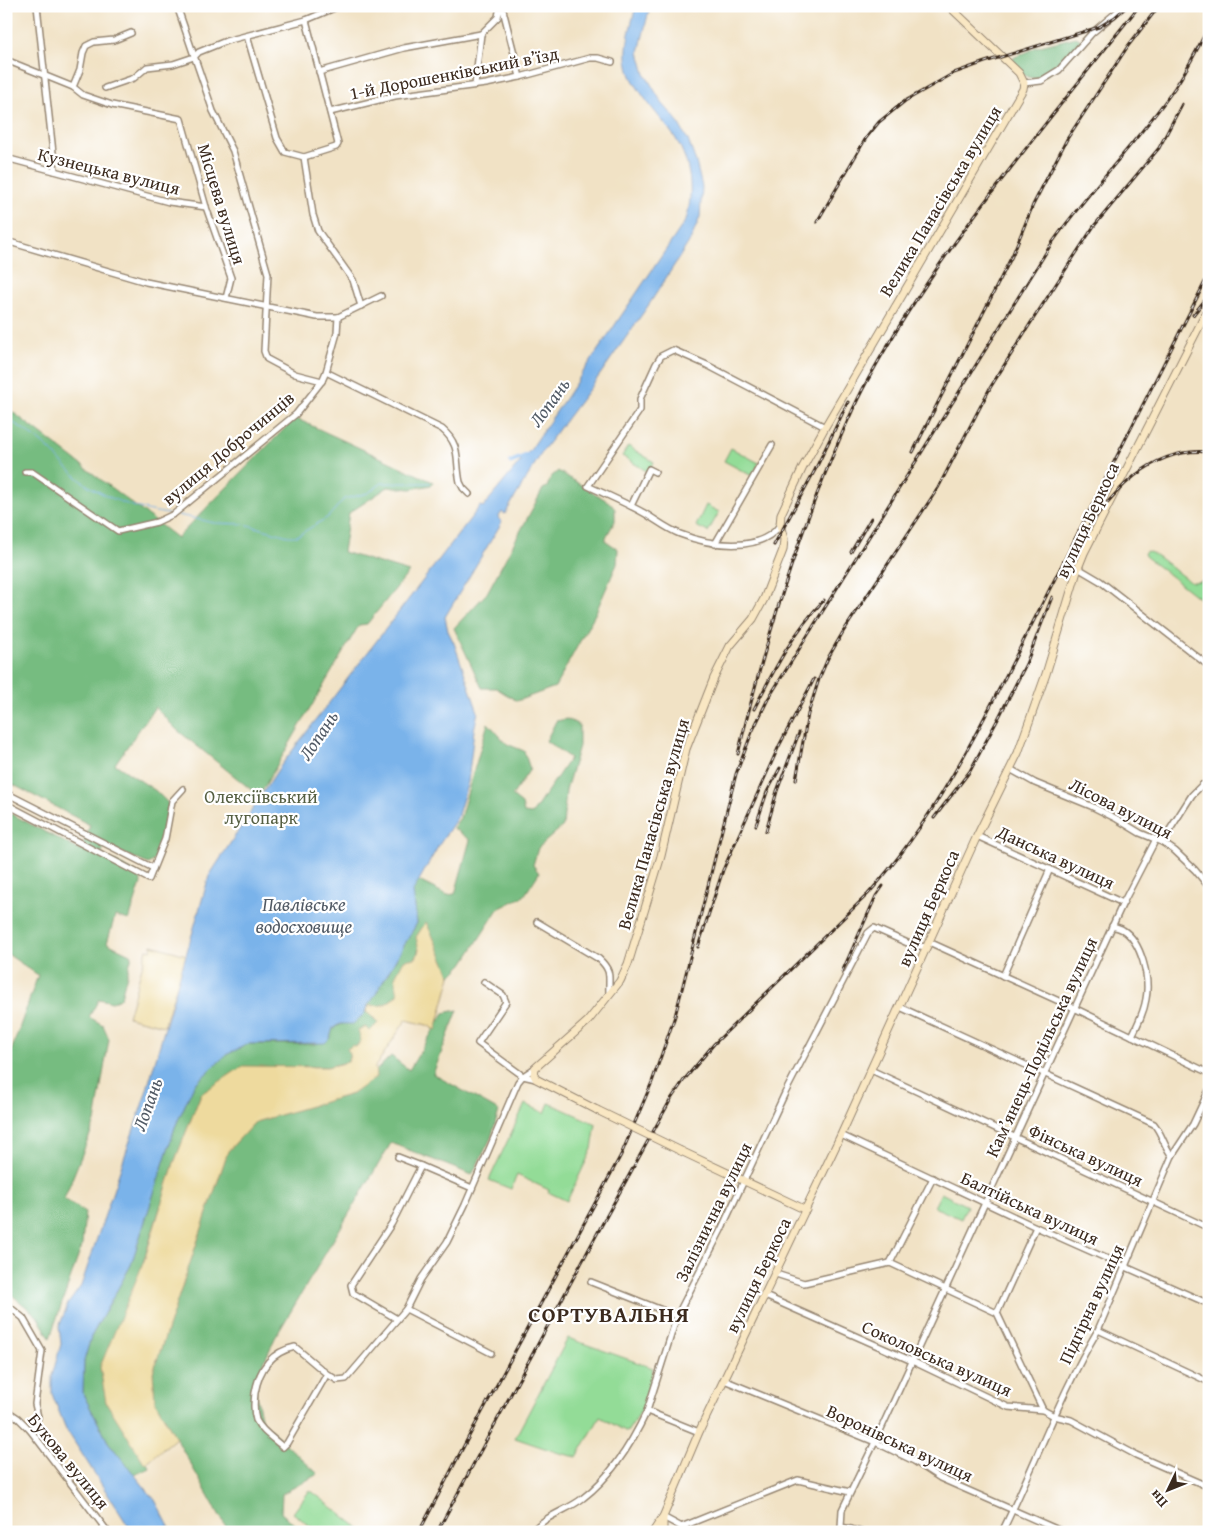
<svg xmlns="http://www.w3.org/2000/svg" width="1215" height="1538" viewBox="0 0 1215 1538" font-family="'Gentium Book Plus',serif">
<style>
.green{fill:#93dc97;stroke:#67835a}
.forest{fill:#76bc80;stroke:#58734f}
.sand{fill:#eeda9e;stroke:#94825e}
.water{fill:#7ab3ea;stroke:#5a6e84}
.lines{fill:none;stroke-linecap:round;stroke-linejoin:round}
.stream{stroke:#7ab3ea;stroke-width:1}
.canal{stroke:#7ab3ea;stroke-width:5}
.street-casing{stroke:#968672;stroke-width:8}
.secondary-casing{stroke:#968672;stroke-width:9}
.street{stroke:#fff;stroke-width:5}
.secondary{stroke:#f9e7c3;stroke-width:7}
.rail-casing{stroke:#3b2a1e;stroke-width:3}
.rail{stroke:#fff;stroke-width:1;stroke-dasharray:4;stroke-linecap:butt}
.secondary-bridge-casing{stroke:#968672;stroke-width:9;stroke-linecap:butt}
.secondary-bridge{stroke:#f9e7c3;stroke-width:7}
.labels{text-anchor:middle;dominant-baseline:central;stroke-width:4.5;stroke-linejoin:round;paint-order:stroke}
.street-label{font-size:18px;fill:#3b2a1e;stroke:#fff}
.park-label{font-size:18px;fill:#555f42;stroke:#fff}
.water-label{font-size:19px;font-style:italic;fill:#515a65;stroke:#fff}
.district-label{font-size:22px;font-weight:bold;letter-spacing:1px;fill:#3b2a1e;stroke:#fff}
</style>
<rect width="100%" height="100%" fill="#fff"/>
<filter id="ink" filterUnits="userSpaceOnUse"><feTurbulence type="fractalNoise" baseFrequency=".02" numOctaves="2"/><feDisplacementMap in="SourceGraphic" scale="10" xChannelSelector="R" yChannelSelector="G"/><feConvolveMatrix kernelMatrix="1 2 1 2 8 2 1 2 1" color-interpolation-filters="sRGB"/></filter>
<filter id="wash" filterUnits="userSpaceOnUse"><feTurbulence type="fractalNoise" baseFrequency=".0096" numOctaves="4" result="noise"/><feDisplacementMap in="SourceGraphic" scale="20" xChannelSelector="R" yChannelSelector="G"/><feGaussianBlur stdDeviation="1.12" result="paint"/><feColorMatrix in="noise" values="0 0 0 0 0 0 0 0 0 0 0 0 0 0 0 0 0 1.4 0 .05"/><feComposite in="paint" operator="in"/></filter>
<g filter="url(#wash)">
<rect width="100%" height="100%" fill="#f1e2c5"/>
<g class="green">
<polygon points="628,446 654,462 648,472 622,456"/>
<polygon points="731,448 759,463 752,476 724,461"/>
<polygon points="706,505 719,512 708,532 696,526"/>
<path d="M1147 551C1162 556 1183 580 1193 582 1198 582 1204 580 1209 578V606L1145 556 1144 553Z"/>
<polygon points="549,1103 596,1124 592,1149 567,1201 548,1192 549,1190 517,1175 511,1189 489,1180 525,1104 545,1113"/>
<polygon points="941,1193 967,1206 961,1219 934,1207"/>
<polygon points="568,1338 653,1368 644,1407 627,1432 600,1417 577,1457 559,1453 515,1438"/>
<polygon points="310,1490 364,1532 318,1532 293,1513"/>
</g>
<g class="forest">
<path d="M1076 37 1081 40C1070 53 1048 85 1028 77 1021 74 1016 66 1010 61L1015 57 1029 51 1036 47Z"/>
<polygon points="6,407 177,538 295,418 433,482 431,485 411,489 388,487 349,513 343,552 409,572 367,624 359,625 259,796 176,729 155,707 115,764 156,791 169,804 156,859 148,864 105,845 101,854 140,875 141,883 129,920 115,916 107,943 132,955 121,997 118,1000 112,1002 99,999 89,1017 103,1025 109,1039 95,1122 64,1199 85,1212 82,1245 50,1338 37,1316 6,1290 6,1066 38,975 6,953 6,811 81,851 90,825 6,781"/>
<polygon points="558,471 609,502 615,509 615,521 606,537 606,541 618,549 617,564 595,614 555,687 517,701 496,688 482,688 454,628 487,593 543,489 547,487 551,477"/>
<polygon points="567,719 579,725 579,746 566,790 563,826 538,848 533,865 539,873 524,896 498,909 463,964 451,976 426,923 416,958 398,995 384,1005 367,1012 378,1023 350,1053 348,1062 327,1067 304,1066 201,1094 174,1163 140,1272 106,1402 150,1468 134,1475 108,1442 83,1394 84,1361 91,1337 131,1265 175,1127 194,1085 226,1055 248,1044 315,1044 330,1038 333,1028 364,1014 368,1005 373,999 417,923 413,891 419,881 447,895 455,894 470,840 453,828 460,818 488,723 507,744 524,751 530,769 512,796 522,804 524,813 532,814 570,758 546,741 556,721"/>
<polygon points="458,1010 433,1074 499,1111 491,1138 472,1175 391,1143 275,1338 254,1384 262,1422 318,1474 282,1494 281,1513 305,1532 229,1532 155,1401 153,1372 228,1151 255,1122 352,1094 391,1056 409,1070 444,1013"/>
</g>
<g class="sand">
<polygon points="426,922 451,976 436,1030 427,1025 406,1020 375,1067 376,1077 352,1094 255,1122 228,1151 153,1372 155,1401 176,1438 145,1464 106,1402 100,1367 144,1261 174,1163 201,1094 243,1066 327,1067 348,1062 350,1053 347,1049 353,1045 356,1047 361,1041 358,1030 365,1027 370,1031 378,1023 373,1017 366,1012 369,1006 384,1005 398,995 395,977 404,960 416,958 419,950 416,937"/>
<polygon points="152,945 186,955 164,1026 128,1017 147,949 151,950"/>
</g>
<path class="water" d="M636 6H650L639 52 645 74 662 103 676 119 688 140 696 162 702 187 700 217 691 239 650 303 599 376 544 449 505 514 502 512 498 518 502 522 445 617 448 631 454 643 478 712 474 730 468 782 457 818 439 845 413 891 417 923 373 999 368 1005 364 1014 353 1024H340L333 1028 330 1038 325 1043 248 1044 226 1055 194 1085 175 1127 131 1265 91 1337 84 1361 83 1394 108 1442 155 1500 172 1532H132L66 1429 52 1394V1376L61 1344 59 1327 68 1304 81 1286 145 1096 209 876 279 768 480 506 483 507 531 449 686 220C694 193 691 164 676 139 667 125 655 113 646 100 639 90 630 78 628 66 624 46 631 26 636 6Z"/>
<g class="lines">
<g class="stream">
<path d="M6 418C20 427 35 436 47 447 61 461 75 478 92 488 116 502 141 510 168 514"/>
<polyline points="178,515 202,520 214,523 244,524 288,536 297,536 328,517 344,499 368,493 382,483 430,483"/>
</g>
<polyline class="canal" points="511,462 529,455"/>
</g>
</g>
<g filter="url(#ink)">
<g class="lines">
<g class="street-casing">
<g id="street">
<polyline points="37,6 55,171"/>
<polyline points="177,6 213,111 233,151 268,274 264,351 267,359 295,374 322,381"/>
<polyline points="502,6 520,77"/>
<polyline points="247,36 277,138 285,152 304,157"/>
<polyline points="6,60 73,87 83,95 112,105 181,119 206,207 231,278 226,298"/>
<polyline points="319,72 404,48 481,34"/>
<polyline points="1024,83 1041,81 1059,70 1092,33 1124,6"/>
<polyline points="475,85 481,34 498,17 500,6"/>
<polyline points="73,87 80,70 83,53 86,46 94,42 114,40 131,33"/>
<polyline points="105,88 134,78 147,67 173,64 194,57 199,52 226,41 306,20 339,6"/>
<polyline points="330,112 395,96 486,84 520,77 590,58 598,58 612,62"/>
<polyline points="304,157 336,147 338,144 306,20"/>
<polyline points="304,157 313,215 318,231 353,280 361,306"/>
<polyline points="6,158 169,202 206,207"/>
<polyline points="6,241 146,282 317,317 338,317 381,296"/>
<path d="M326 372 442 429C462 446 455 460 460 482L463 488 469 494"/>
<polyline points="25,472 32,472 118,531 157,522 174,514 296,414 322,381 326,372 337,333 338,317"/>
<polyline points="631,506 649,469 655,472"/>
<path d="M780 525C760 554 708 545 680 534 667 529 656 520 644 513 626 503 607 495 588 486L640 410V399L656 364 661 356 673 350 707 365 825 427"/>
<polyline points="715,544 772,445"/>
<polyline points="1078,568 1100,581 1209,666"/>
<polyline points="1010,769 1035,783 1091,806 1117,819 1140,833 1162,842 1175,851 1195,870 1209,887"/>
<polyline points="6,793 153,868"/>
<polyline points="6,804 149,879 165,839 172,801 183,789"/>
<polyline points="977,836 1123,903"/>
<polyline points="1162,842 1192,795 1202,785"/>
<path d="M537 922 599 959C613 972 608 977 609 994"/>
<path d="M1112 926C1116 927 1120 928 1123 930 1142 942 1150 979 1146 999 1144 1012 1138 1024 1132 1036"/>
<polyline points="929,942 1074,1008 1209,1073"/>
<polyline points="1003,976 1050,869"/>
<polyline points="484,982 503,995 506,1002 478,1043 523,1076 536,1079"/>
<path d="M900 1007 1154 1124C1162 1134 1164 1146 1172 1156"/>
<polyline points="871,1070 1209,1228"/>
<polyline points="841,1135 1036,1227 1209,1304"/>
<polyline points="398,1157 421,1166"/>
<polyline points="933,1178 890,1263 997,1313 1036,1227"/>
<polyline points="776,1274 804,1283 890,1263"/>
<polyline points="591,1282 677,1316"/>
<polyline points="765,1296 912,1361 1008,1407 1043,1410 1054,1416 1071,1420 1136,1455 1209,1487"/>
<polyline points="6,1304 23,1318 42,1351 35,1404 38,1417 36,1424 30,1430"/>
<polyline points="406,1309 491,1353"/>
<polyline points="997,1313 1043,1410"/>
<polyline points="397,1319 353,1293 351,1285 392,1223 421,1166 472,1188"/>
<polyline points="1098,1330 1209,1382"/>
<path d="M327 1374 295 1347C271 1352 259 1369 255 1393 254 1402 253 1410 256 1420 261 1431 274 1439 283 1447L287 1443 327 1374 337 1380 346 1379 406 1309 421 1279 447 1242 465 1205 518 1082 523 1076 535 1068"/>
<polyline points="724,1380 875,1442 914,1461 940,1478 1063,1532"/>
<polyline points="6,1410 18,1418 30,1430 108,1532"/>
<polyline points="647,1411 699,1432"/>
<polyline points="663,1517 691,1532"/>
<polyline points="681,1527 798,1480 850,1492"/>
<polyline points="851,1529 861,1532"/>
<path d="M532 1532C545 1515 567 1511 583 1498 612 1476 632 1443 647 1411L677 1316 721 1230 785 1093 868 933 874 928 912 945 927 947"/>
<polyline points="852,1532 851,1529 841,1527 842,1510 875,1442 1123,903 1155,841"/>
<path d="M1002 1532C1035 1465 1060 1394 1098 1330L1172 1156 1193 1124 1209 1090"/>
</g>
</g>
<g class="secondary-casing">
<g id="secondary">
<polyline points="597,1110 536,1079 534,1075 535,1068 588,1021 620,981 628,964 661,856 686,749 714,678 730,646 753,619 764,599 783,550 784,539 780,525 781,514 803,467 825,427 1023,89 1024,83 1019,73 949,6"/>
<polyline points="681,1151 806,1210"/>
<polyline points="653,1532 663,1517 699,1432 841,1135 977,836 1018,753 1046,674 1078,568 1084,553 1209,307"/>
<polyline points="661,1532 663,1528 663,1517"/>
</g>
</g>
<use href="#street" class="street"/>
<use href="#secondary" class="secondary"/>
<g class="rail-casing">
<g id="rail">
<polyline points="817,222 866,138 879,122 905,101 954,73 985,62 1099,27 1115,17 1127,6"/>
<polyline points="1193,315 1209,295"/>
<polyline points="913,452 1012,256 1033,205 1067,139 1128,46 1159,6"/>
<path d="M1082 536C1111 493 1152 446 1209 452"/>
<polyline points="774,545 815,470 848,402"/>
<polyline points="851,552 871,518"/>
<path d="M754 709C774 670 793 632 824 600"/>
<path d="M738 754C761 659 788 565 825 474 839 441 852 407 870 376 944 242 1045 126 1139 6"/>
<polyline points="796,780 808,714 819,679 828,658 843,632 938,488 990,388 1030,324 1094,226 1159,148 1182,104"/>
<polyline points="934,818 970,771 998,719 1026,664 1052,597"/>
<polyline points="756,825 767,792 780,768"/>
<polyline points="766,831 777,791 799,733"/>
<polyline points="698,947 723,870 779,746 814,679"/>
<polyline points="842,972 876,896 883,886"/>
<path d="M419 1532 467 1440 621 1155 652 1082 675 1016 683 985 736 774 752 732 768 699 1050 246C1086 193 1132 148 1169 96 1185 74 1197 50 1209 26"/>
<path d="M437 1532 605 1219 671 1099 684 1080 714 1044 868 894C939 815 984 719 1032 624 1091 508 1150 391 1209 274"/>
</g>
</g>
<use href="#rail" class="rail"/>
<g class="secondary-bridge-casing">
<polyline id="secondary-bridge" points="597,1110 681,1151"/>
</g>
<use href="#secondary-bridge" class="secondary-bridge"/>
</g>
</g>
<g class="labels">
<g class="street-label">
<text transform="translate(454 73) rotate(-11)">1-й Дорошенківський в’їзд</text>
<text transform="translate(109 171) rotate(14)">Кузнецька вулиця</text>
<text transform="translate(940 201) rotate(-59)">Велика Панасівська вулиця</text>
<text transform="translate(222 204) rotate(73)">Місцева вулиця</text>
<text transform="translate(228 448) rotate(-40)">вулиця Доброчинців</text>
<text transform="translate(1087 520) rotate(-65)">вулиця Беркоса</text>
<text transform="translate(1121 808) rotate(27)">Лісова вулиця</text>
<text transform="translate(653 824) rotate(-74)">Велика Панасівська вулиця</text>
<text transform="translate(1056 857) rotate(25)">Данська вулиця</text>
<text transform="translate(928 908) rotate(-66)">вулиця Беркоса</text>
<text transform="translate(1041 1047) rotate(-65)">Кам’янець-Подільська вулиця</text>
<text transform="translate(1086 1155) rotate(25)">Фінська вулиця</text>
<text transform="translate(1030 1208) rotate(25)">Балтійська вулиця</text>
<text transform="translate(713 1212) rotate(-64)">Залізнична вулиця</text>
<text transform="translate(758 1275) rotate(-64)">вулиця Беркоса</text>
<text transform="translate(1091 1304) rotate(-65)">Підгірна вулиця</text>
<text transform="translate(937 1358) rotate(24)">Соколовська вулиця</text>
<text transform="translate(900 1443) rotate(25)">Воронівська вулиця</text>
<text transform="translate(69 1461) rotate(51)">Букова вулиця</text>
</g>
<g class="park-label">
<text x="261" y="796">Олексіївський<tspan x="261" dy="21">лугопарк</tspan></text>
</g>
<g class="water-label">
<text transform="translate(549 402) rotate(-54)">Лопань</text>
<text transform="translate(318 735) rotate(-56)">Лопань</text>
<text x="304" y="904">Павлівське<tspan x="304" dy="22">водосховище</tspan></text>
<text transform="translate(147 1104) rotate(-70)">Лопань</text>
</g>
<g class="district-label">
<text x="609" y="1314">СОРТУВАЛЬНЯ</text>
</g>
</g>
<rect width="1215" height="1538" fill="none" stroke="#fff" stroke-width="25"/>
<g transform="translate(1168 1490) rotate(227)" stroke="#ffffff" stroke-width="4" paint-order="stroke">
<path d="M0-4L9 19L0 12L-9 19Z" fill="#3b2a1e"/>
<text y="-8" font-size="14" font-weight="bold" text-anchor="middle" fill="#3b2a1e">Пн</text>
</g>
</svg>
